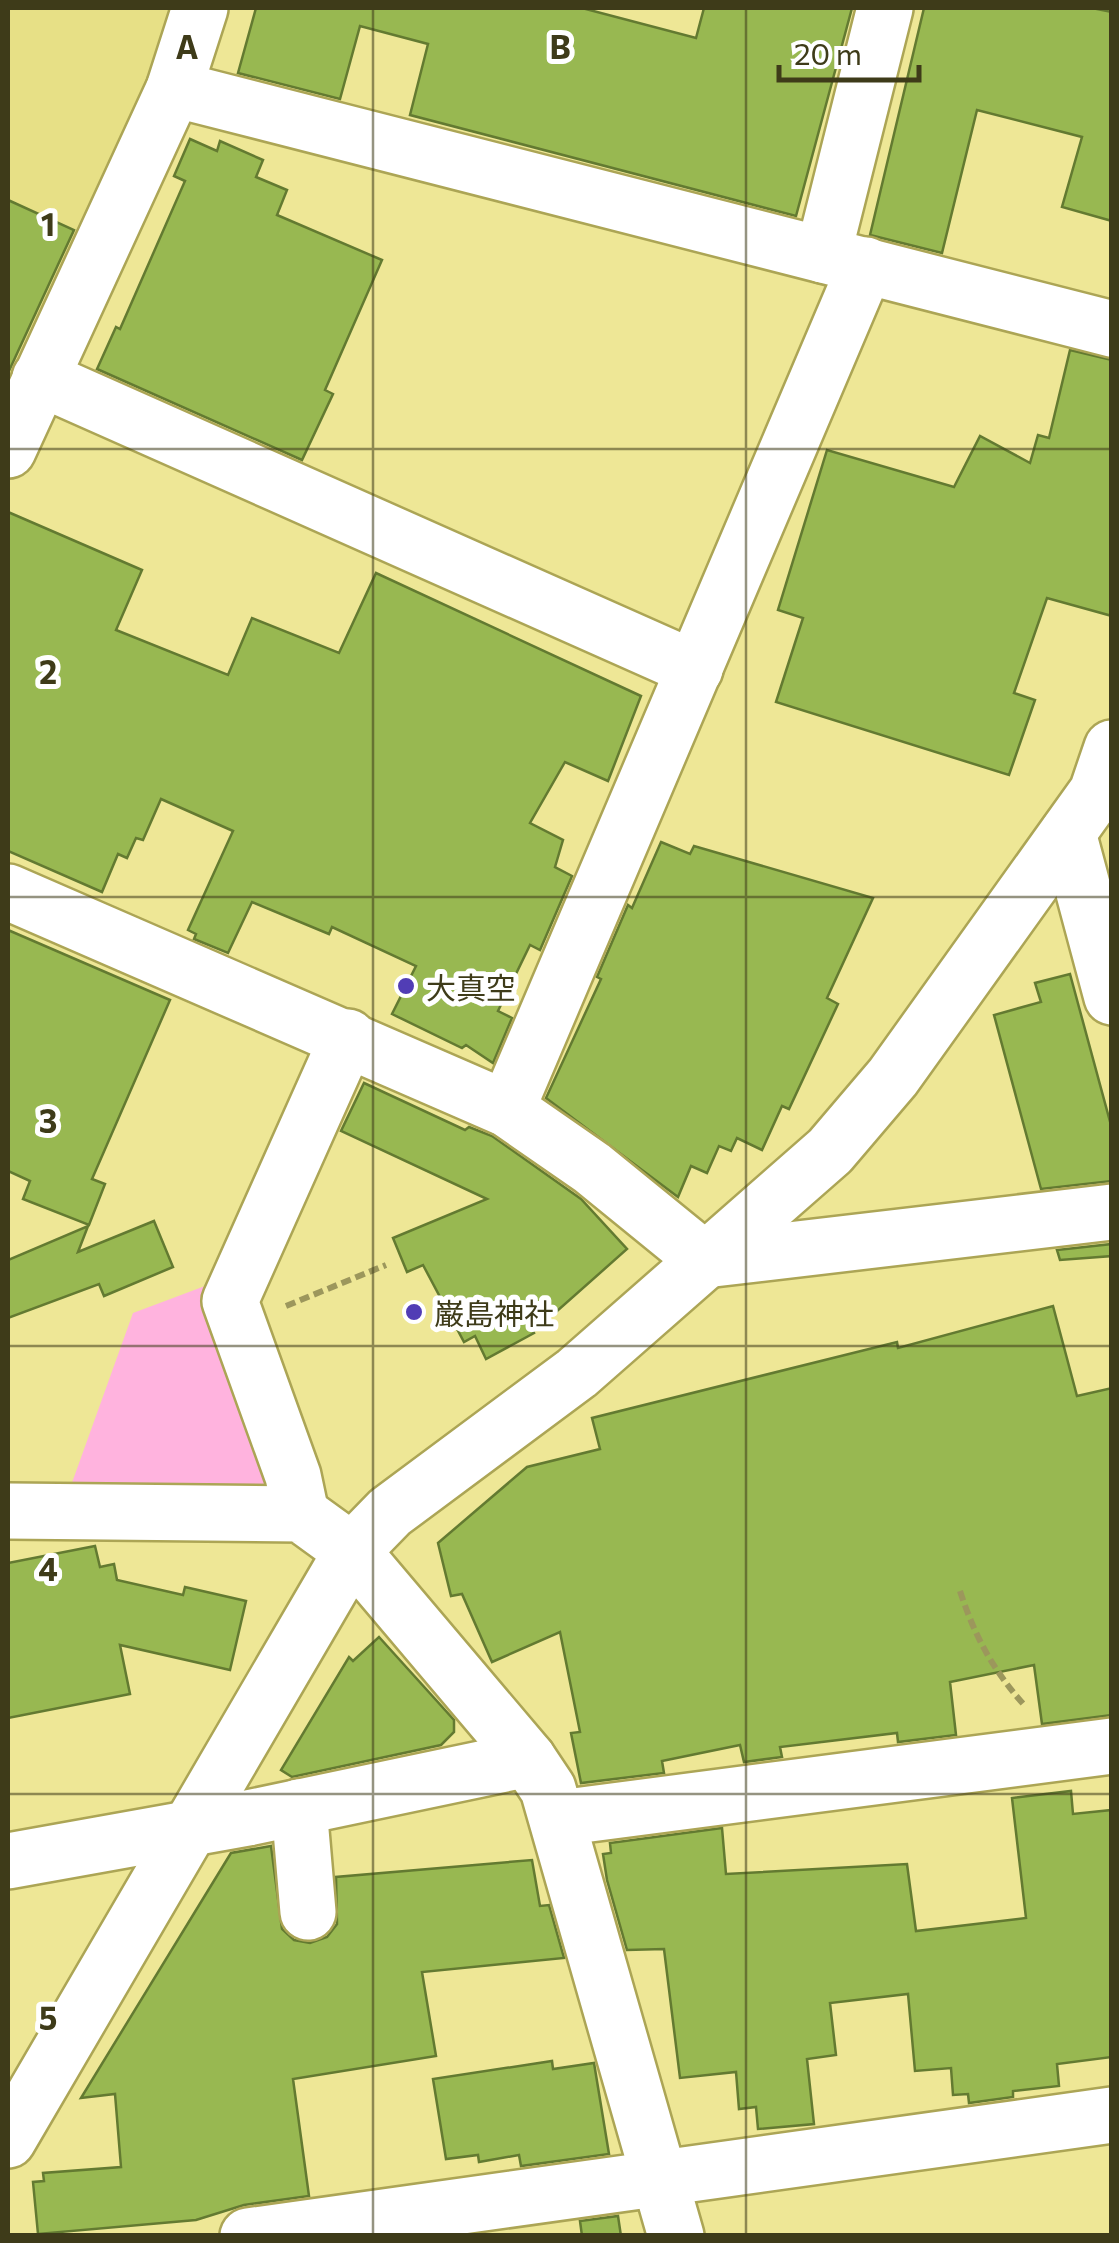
<svg xmlns="http://www.w3.org/2000/svg" width="1119" height="2243" viewBox="0 0 1119 2243" font-family="Commissioner,'Noto Sans JP',sans-serif">
<style>
.built{fill:#e7e086}
.green{fill:#ffb3de}
.building{fill:#98b851;stroke:#637a31;stroke-width:2.5}
.lines{fill:none;stroke-linecap:round;stroke-linejoin:round}
.minor-casing{stroke:#aca555;stroke-width:60}
.path{stroke:#9c975c;stroke-width:6;stroke-dasharray:10 5;stroke-linecap:butt}
.minor{stroke:#fff;stroke-width:55}
.grid{fill:none;stroke:#3e3b19;stroke-width:2.5;stroke-opacity:0.55}
.poi-dot{fill:#513db5;stroke:#fff;stroke-width:4}
.labels{text-anchor:middle;dominant-baseline:central;stroke-width:10;stroke-linejoin:round;paint-order:stroke}
.poi-label{font-size:30px;fill:#3e3b19;stroke:#fff;text-anchor:start}
.grid-label{font-size:32px;text-anchor:middle;font-weight:bold;fill:#3e3b19;stroke:#fff;stroke-width:10;stroke-linejoin:round;paint-order:stroke}
</style>
<rect width="100%" height="100%" fill="#eee796"/>
<polygon class="built" points="8,8 182,8 8,395"/>
<polygon class="green" points="205,1286 276,1480 270,1498 69,1491 133,1313"/>
<g class="building">
<polygon points="256,8 582,8 696,38 704,8 852,8 796,216 410,115 428,44 360,26 340,99 238,73"/>
<polygon points="924,8 1092,8 1112,12 1112,221 1062,207 1082,137 977,110 942,253 870,235"/>
<polygon points="190,139 217,151 220,141 263,160 256,177 287,190 277,215 382,260 325,390 333,394 302,460 97,369 116,327 120,329 185,181 174,176"/>
<polygon points="8,200 74,230 8,373"/>
<polygon points="1070,350 1112,360 1112,616 1047,598 1014,693 1035,700 1009,775 776,702 803,618 778,610 827,450 954,487 980,436 1030,463 1038,435 1049,438"/>
<polygon points="8,512 142,570 116,630 228,675 252,618 339,653 376,573 641,696 608,781 565,762 530,823 563,840 555,867 572,876 540,950 530,945 498,1011 512,1018 493,1063 466,1045 462,1048 392,1014 416,966 332,927 329,934 252,902 228,953 194,939 196,934 188,930 233,831 161,799 143,840 136,838 127,858 118,854 102,892 8,851"/>
<polygon points="661,842 690,854 694,846 873,898 827,998 838,1004 789,1109 782,1106 762,1150 737,1138 731,1151 719,1146 707,1173 691,1166 678,1197 546,1098 601,979 597,977 628,905 632,908"/>
<polygon points="8,930 170,1000 92,1179 105,1184 89,1225 23,1199 30,1181 8,1171"/>
<polygon points="1070,974 1112,1129 1112,1181 1041,1189 994,1015 1041,1002 1035,983"/>
<polygon points="364,1083 465,1130 469,1127 492,1136 581,1199 627,1249 556,1312 530,1325 534,1333 486,1359 475,1336 464,1342 423,1265 407,1272 393,1238 487,1199 341,1131"/>
<polygon points="154,1221 173,1267 104,1296 99,1284 8,1318 8,1260 88,1226 78,1252"/>
<polygon points="1112,1244 1112,1256 1060,1260 1057,1250"/>
<polygon points="1053,1306 1077,1396 1112,1388 1112,1715 1042,1724 1034,1665 950,1682 956,1735 898,1742 897,1733 780,1747 782,1757 744,1762 740,1745 662,1761 664,1773 581,1783 571,1733 580,1732 560,1632 492,1662 462,1594 451,1596 438,1543 527,1467 600,1449 592,1418 897,1342 898,1348"/>
<polygon points="95,1546 100,1567 114,1564 117,1580 183,1595 185,1587 246,1601 230,1670 120,1645 130,1694 8,1718 8,1563"/>
<polygon points="379,1637 454,1720 454,1732 441,1745 292,1777 281,1770 349,1657 353,1661"/>
<polygon points="1071,1791 1073,1814 1112,1810 1112,2057 1057,2064 1059,2086 1013,2091 1013,2097 969,2103 968,2094 953,2095 951,2068 915,2071 908,1994 830,2003 836,2055 807,2059 814,2124 758,2129 756,2107 739,2109 736,2072 680,2078 664,1949 627,1950 607,1880 603,1854 611,1853 610,1843 722,1828 726,1874 907,1864 916,1931 1026,1918 1012,1798"/>
<polygon points="271,1846 282,1929 294,1940 310,1943 327,1937 337,1924 336,1877 532,1860 540,1906 549,1905 564,1958 422,1972 436,2056 293,2079 309,2196 244,2205 196,2220 38,2234 33,2182 44,2181 43,2173 121,2167 115,2094 81,2098 231,1853"/>
<polygon points="552,2061 553,2069 594,2063 609,2154 521,2166 519,2155 479,2162 478,2155 446,2159 433,2079"/>
<polygon points="618,2216 621,2236 582,2236 580,2221"/>
</g>
<g class="lines">
<g class="minor-casing">
<g id="minor">
<polyline points="174,89 1112,329"/>
<polyline points="823,255 885,8"/>
<polyline points="40,378 695,669"/>
<polyline points="8,450 174,89 200,8"/>
<polyline points="1068,833 1112,997"/>
<polyline points="8,892 507,1109 592,1168 705,1260 1112,1212"/>
<polyline points="507,1109 866,265"/>
<polyline points="8,1511 301,1514 352,1551 528,1759 548,1789 676,2236"/>
<polyline points="301,1514 293,1476 230,1301 348,1037"/>
<polyline points="299,1807 308,1912"/>
<polyline points="559,1818 1112,1746"/>
<polyline points="8,1861 248,1818 528,1759"/>
<polyline points="8,2140 352,1551 390,1512 577,1373 830,1151 893,1077 1097,792 1112,748"/>
<polyline points="248,2236 1112,2115"/>
</g>
</g>
<g class="path">
<polyline points="286,1306 386,1265"/>
<path d="M960 1591C975 1637 993 1670 1025 1706"/>
</g>
<use href="#minor" class="minor"/>
</g>
<path class="grid" d="M373 8V2236M746 8V2236M8 449H1112M8 897H1112M8 1346H1112M8 1794H1112"/>
<g class="poi-dot">
<circle cx="406" cy="986" r="10"/>
<circle cx="414" cy="1312" r="10"/>
</g>
<g class="labels">
<g class="poi-label">
<text x="426" y="986">大真空</text>
<text x="434" y="1312">巌島神社</text>
</g>
</g>
<g class="grid-label">
<text x="187" y="59">A</text>
<text x="560" y="59">B</text>
<text x="48" y="236">1</text>
<text x="48" y="684">2</text>
<text x="48" y="1133">3</text>
<text x="48" y="1581">4</text>
<text x="48" y="2030">5</text>
</g>
<rect width="1119" height="2243" fill="none" stroke="#3e3b19" stroke-width="20"/>
<path d="M779 65v15h140v-15" fill="none" stroke="#3e3b19" stroke-width="5"/>
<text x="794" y="65" font-size="30" fill="#3e3b19" stroke="#ffffff" stroke-width="8" paint-order="stroke">20 m</text>
</svg>
